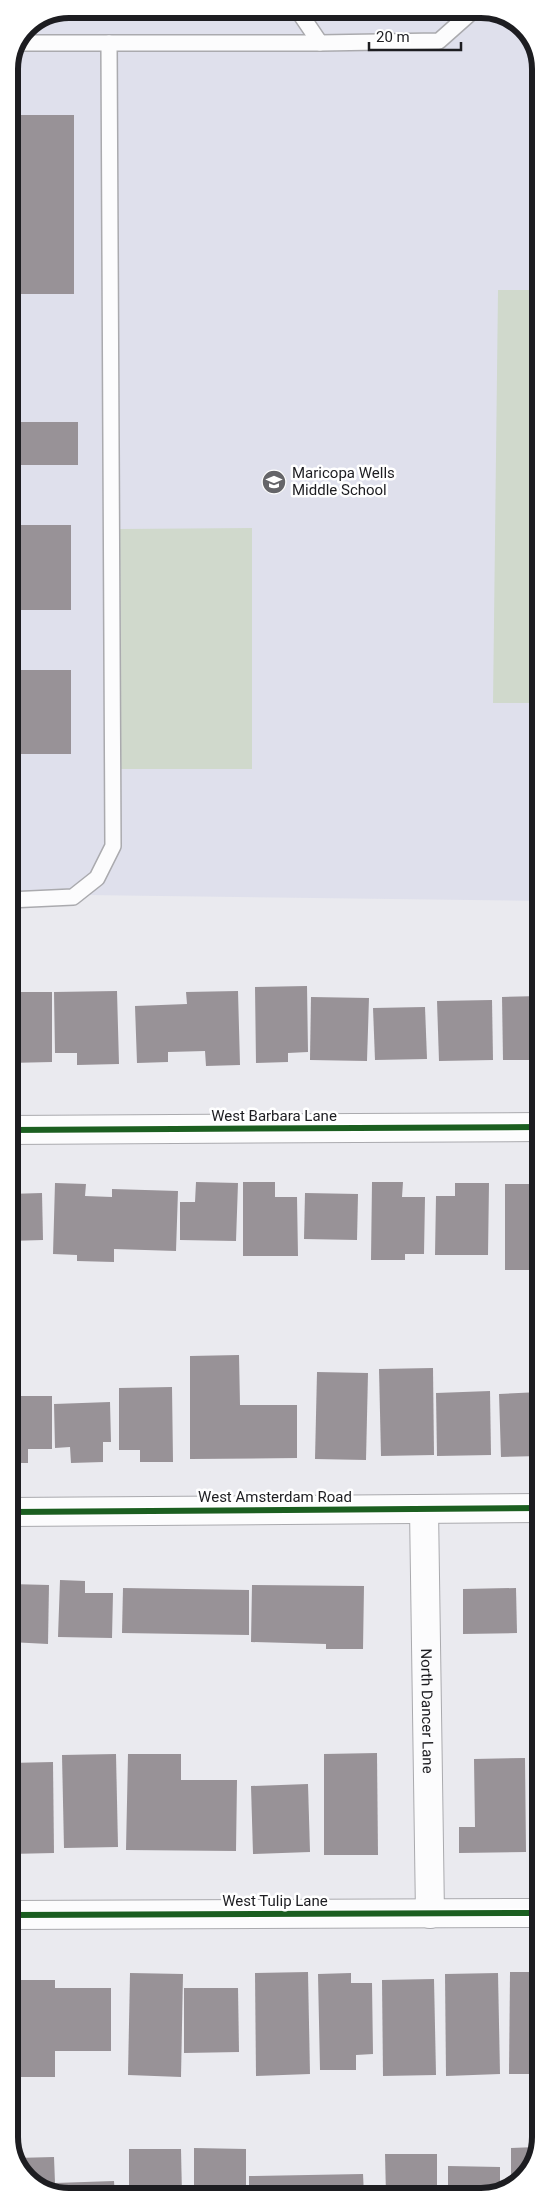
<svg xmlns="http://www.w3.org/2000/svg" width="549" height="2205" viewBox="0 0 549 2205" font-family="Roboto,sans-serif">
<style>
.built{fill:#dfe0ec}
.green{fill:#d0d9cc}
.building{fill:#989297}
.lines{fill:none;stroke-linecap:round;stroke-linejoin:round}
.service-casing{stroke:#aaaaae;stroke-width:18}
.minor-casing{stroke:#aaaaae;stroke-width:30}
.service{stroke:#fcfcfd;stroke-width:15}
.minor{stroke:#fcfcfd;stroke-width:28}
.cycleway-casing{stroke:#fff;stroke-width:9}
.cycleway{stroke:#1b5e20;stroke-width:6}
.labels{text-anchor:middle;dominant-baseline:central;stroke-width:5;stroke-linejoin:round;paint-order:stroke}
.poi-label{font-size:15px;fill:#1d1d21;stroke:#fff;text-anchor:start}
.street-label{font-size:15px;fill:#1d1d21;stroke:#fff}
.rim{fill:none;stroke:#1d1d21;stroke-width:6}
</style>
<rect width="100%" height="100%" fill="#eaeaef"/>
<polygon class="built" points="69,9 488,9 522,26 539,57 540,901 9,894 9,69 27,26"/>
<g class="green">
<polygon points="498,290 539,290 539,703 493,703"/>
<polygon points="252,528 252,769 121,769 120,529"/>
</g>
<g class="building">
<rect x="9" y="115" width="65" height="179"/>
<rect x="9" y="422" width="69" height="43"/>
<rect x="9" y="525" width="62" height="85"/>
<rect x="9" y="670" width="62" height="84"/>
<polygon points="307,986 308,1052 288,1053 288,1062 256,1063 255,987"/>
<polygon points="117,991 119,1064 77,1065 77,1053 55,1053 54,992"/>
<polygon points="238,991 240,1065 206,1066 205,1051 168,1052 168,1062 137,1063 135,1006 187,1004 186,992"/>
<polygon points="9,992 52,992 52,1062 9,1063"/>
<polygon points="540,996 540,1060 503,1060 502,997"/>
<polygon points="311,997 369,998 367,1061 310,1060"/>
<polygon points="492,1000 493,1060 439,1061 437,1001"/>
<polygon points="425,1007 427,1059 375,1060 373,1008"/>
<polygon points="196,1182 238,1183 236,1241 180,1240 180,1202 195,1202"/>
<polygon points="243,1182 275,1182 275,1197 297,1197 298,1256 243,1256"/>
<polygon points="372,1182 403,1182 402,1197 425,1197 424,1254 405,1254 405,1260 371,1260"/>
<polygon points="55,1183 86,1184 85,1196 112,1197 112,1189 178,1191 176,1251 114,1249 114,1262 77,1261 77,1255 53,1254"/>
<polygon points="455,1183 489,1183 488,1255 435,1255 436,1196 455,1196"/>
<rect x="505" y="1184" width="35" height="86"/>
<polygon points="42,1193 43,1240 9,1241 9,1194"/>
<polygon points="305,1193 358,1194 357,1240 304,1239"/>
<polygon points="239,1355 240,1405 297,1405 297,1458 190,1459 190,1356"/>
<polygon points="433,1368 434,1455 381,1456 379,1369"/>
<polygon points="317,1372 368,1373 366,1460 315,1459"/>
<polygon points="172,1387 173,1462 140,1462 140,1450 119,1450 119,1388"/>
<polygon points="490,1391 491,1455 437,1456 436,1393"/>
<polygon points="540,1392 540,1456 501,1457 499,1394"/>
<polygon points="9,1396 52,1396 52,1449 28,1449 28,1463 9,1463"/>
<polygon points="110,1402 111,1442 103,1442 103,1462 71,1463 70,1447 55,1448 54,1404"/>
<polygon points="60,1580 85,1581 85,1593 113,1593 112,1638 58,1637"/>
<polygon points="10,1584 49,1585 48,1644 10,1642"/>
<polygon points="534,1584 540,1584 540,1662 535,1663"/>
<polygon points="252,1585 364,1586 363,1649 326,1649 326,1644 251,1642"/>
<polygon points="123,1588 249,1590 249,1635 122,1633"/>
<polygon points="516,1588 517,1633 463,1634 463,1589"/>
<polygon points="377,1753 378,1855 324,1855 324,1754"/>
<polygon points="116,1754 118,1847 64,1848 62,1755"/>
<polygon points="128,1754 181,1754 181,1780 237,1780 236,1851 126,1850"/>
<polygon points="525,1758 526,1852 459,1853 459,1827 475,1827 474,1759"/>
<polygon points="53,1762 54,1853 10,1854 10,1763"/>
<rect x="535" y="1770" width="5" height="83"/>
<polygon points="308,1784 310,1852 253,1854 251,1786"/>
<polygon points="308,1972 310,2074 256,2076 255,1973"/>
<polygon points="510,1972 540,1972 540,2074 509,2074"/>
<polygon points="130,1973 183,1974 181,2077 128,2075"/>
<polygon points="351,1973 351,1983 372,1983 373,2054 356,2055 356,2070 320,2070 318,1974"/>
<polygon points="498,1973 500,2074 446,2076 445,1974"/>
<polygon points="434,1979 436,2075 383,2076 382,1980"/>
<polygon points="10,1980 55,1980 55,1988 111,1988 111,2051 55,2051 55,2077 10,2077"/>
<polygon points="184,1988 238,1988 239,2052 184,2053"/>
<polygon points="536,2147 526,2176 511,2184 511,2148"/>
<polygon points="194,2148 246,2149 246,2196 194,2196"/>
<polygon points="129,2149 181,2149 182,2196 129,2196"/>
<polygon points="385,2154 437,2154 437,2195 386,2195"/>
<polygon points="54,2157 55,2183 114,2181 115,2196 61,2196 27,2179 16,2158"/>
<polygon points="448,2166 500,2167 500,2190 492,2195 448,2195"/>
<polygon points="363,2174 364,2195 249,2195 249,2176"/>
</g>
<g class="lines">
<g class="service-casing">
<g id="service">
<polyline points="297,9 320,43 439,41 475,9"/>
<polyline points="20,43 320,43"/>
<polyline points="9,900 73,897 97,878 113,846 109,43"/>
</g>
</g>
<g class="minor-casing">
<g id="minor">
<polyline points="9,1130 540,1127"/>
<path id="s1" d="M424 1509 430 1914"/>
<polyline points="10,1512 540,1508"/>
<polyline points="10,1915 540,1913"/>
</g>
</g>
<use href="#service" class="service"/>
<use href="#minor" class="minor"/>
<g class="cycleway-casing">
<g id="cycleway">
<polyline points="9,1130 540,1127"/>
<polyline points="10,1512 540,1508"/>
<polyline points="10,1915 540,1913"/>
</g>
</g>
<use href="#cycleway" class="cycleway"/>
</g>
<defs>
<g id="school-disc" transform="scale(1.25)"><circle r="9.5" fill="#656569" stroke="#fff"/><path d="M0-5L7-2L0 1L-7-2ZM-4 1L0 2.5L4 1V4Q0 6-4 4Z" fill="#fff"/></g>
</defs>
<g fill-rule="evenodd">
<use href="#school-disc" x="274" y="482"/>
</g>
<g class="labels">
<g class="poi-label">
<text x="292" y="473">Maricopa Wells<tspan x="292" dy="17">Middle School</tspan></text>
</g>
<g class="street-label">
<text x="274" y="1116">West Barbara Lane</text>
<text x="275" y="1497">West Amsterdam Road</text>
<text stroke="none"><textPath href="#s1" startOffset="202">North Dancer Lane</textPath></text>
<text x="275" y="1901">West Tulip Lane</text>
</g>
</g>
<path d="M0 0H549V2205H0ZM69 18H481A51 51 0 0 1 532 69V2137A51 51 0 0 1 481 2188H69A51 51 0 0 1 18 2137V69A51 51 0 0 1 69 18Z" fill="#fff" fill-rule="evenodd"/>
<path class="rim" d="M69 18H481A51 51 0 0 1 532 69V2137A51 51 0 0 1 481 2188H69A51 51 0 0 1 18 2137V69A51 51 0 0 1 69 18Z"/>
<path d="M369 42v8h92v-8" fill="none" stroke="#1d1d21" stroke-width="2.5"/>
<text x="376" y="42" font-size="15" fill="#1d1d21" stroke="#ffffff" stroke-width="4" paint-order="stroke">20 m</text>
</svg>
